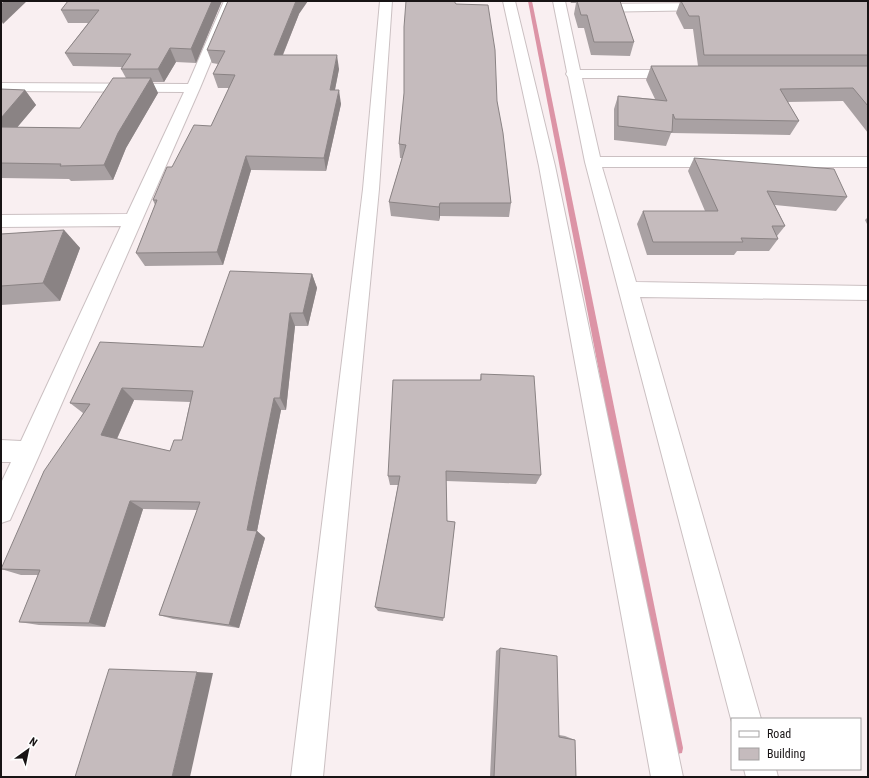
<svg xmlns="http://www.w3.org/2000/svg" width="869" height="778" viewBox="0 0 869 778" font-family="'Roboto Condensed',sans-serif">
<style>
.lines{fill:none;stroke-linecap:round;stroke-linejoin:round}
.stream{fill:#dc94a6;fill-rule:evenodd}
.minor-casing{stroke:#cbc0c2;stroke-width:2}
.minor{fill:#fff;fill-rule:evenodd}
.wall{fill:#a9a1a3;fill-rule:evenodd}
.shaded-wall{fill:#8a8384}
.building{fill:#c5bbbd;stroke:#8a8384;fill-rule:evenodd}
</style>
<rect width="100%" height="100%" fill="#f9eff1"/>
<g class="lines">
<polygon class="stream" points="528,1 532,1 683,748 682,753 677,754 672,753 671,748"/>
<g class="minor-casing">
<g id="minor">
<polygon points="224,1 236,1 200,88 37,460 10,520 1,523 1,483 11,462 1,462 1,440 21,441 121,226 1,227 1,215 127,214 184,92 1,91 1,83 188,84"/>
<polygon points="380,1 392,1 379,189 323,777 291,777 363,189"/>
<polygon points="503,1 515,1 555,166 683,777 651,777 539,166"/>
<polygon points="553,1 565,1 580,70 678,70 683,71 685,74 683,77 678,78 582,78 600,157 868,157 868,167 602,167 636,282 868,286 868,300 640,297 761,719 732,719 732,722 731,719 585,162 568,77 566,74 567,72"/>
<polygon points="708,3 712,4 714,7 712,10 592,12 588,11 586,8 588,5 592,4"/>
<polygon points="744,769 776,769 778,777 746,777"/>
</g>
</g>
<use href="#minor" class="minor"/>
</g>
<g class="wall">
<polygon points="68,1 222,1 196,63 176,62 164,82 152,82 158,93 126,148 113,180 71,181 69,179 1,178 1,89 25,90 36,105 17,127 80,128 126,78 121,69 122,67 73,66 65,53 88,23 68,23 61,10"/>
<polygon points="570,1 620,1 634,42 630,56 591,55 584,28 578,28 574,14 576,3 571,3"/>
<polygon points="669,1 868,1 868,133 843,101 788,102 799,121 790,135 671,133 666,146 614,140 614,109 618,96 655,99 646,80 651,66 698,66 693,29 684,29 676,13 680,2 670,2"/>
<polygon points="299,14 283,55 339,69 335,90 341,104 326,171 251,170 223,265 145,266 136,253 155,205 153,200 172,167 211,126 229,88 218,88 213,74 218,64 212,63 207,50"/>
<polygon points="497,101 511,203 509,217 440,216 439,221 391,216 389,202 402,158 400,158 399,144"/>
<polygon points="694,158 847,197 836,211 775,205 785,226 777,236 778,239 769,251 737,251 734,255 647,255 637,224 643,211 705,211 688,171"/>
<polygon points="868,217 868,226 865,220"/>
<polygon points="64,230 80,248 60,301 1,305 1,234"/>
<path d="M312 274 317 288 308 326H295L286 410H281L257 531 265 538 239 628 173 619 159 615 197 510 143 509 105 627 39 625 19 622 38 575H21L1 569 83 413 70 403 203 347ZM134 400 190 402 182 440 170 451 117 439Z"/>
<polygon points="481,374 541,475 536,484 446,481 447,521 455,522 443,621 378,611 375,607 398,485 390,485 388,476 480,380"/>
<polygon points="500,648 559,735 565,736 575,740 576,777 490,777 496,651"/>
</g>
<g class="shaded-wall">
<polygon points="5,1 27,1 3,24 1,20 1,5"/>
<polygon points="212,1 222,1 196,63 191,49"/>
<polygon points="296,1 308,1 299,14 277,69 274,55"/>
<polygon points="170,48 176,62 164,82 158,69"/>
<polygon points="337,55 339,69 332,104 330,90"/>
<polygon points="151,78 158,93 126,148 113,180 104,165 118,133"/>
<polygon points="25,90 36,105 5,142 1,137 1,118"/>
<polygon points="339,90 341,104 326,171 324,158"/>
<polygon points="246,156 251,170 223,265 217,252"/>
<polygon points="440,203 440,216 439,221 439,207"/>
<polygon points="64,230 80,248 60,301 43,283"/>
<polygon points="312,274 317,288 308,326 303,313"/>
<polygon points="290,313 295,326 286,410 280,398"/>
<polygon points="122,388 134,400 114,445 101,435"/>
<polygon points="274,398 281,410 257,531 265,538 239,628 229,625 247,530"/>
<polygon points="130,501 143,509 105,627 89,623"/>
<polygon points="197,672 213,673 190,777 172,777"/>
</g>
<g class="building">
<polygon points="1,1 5,1 1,5"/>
<polygon points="68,1 212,1 191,49 170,48 158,69 121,69 131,54 65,53 99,10 61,10"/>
<polygon points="228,1 296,1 274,55 337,55 330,90 339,90 324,158 246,156 217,252 136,253 157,200 153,200 167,167 172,167 194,125 211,126 235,75 213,74 225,51 207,50"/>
<polygon points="406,1 454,1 456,4 488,5 495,50 497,101 503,133 511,203 440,203 439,207 389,202 406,145 399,144 404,93 404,27"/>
<polygon points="577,1 620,1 634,42 594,42 587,15 581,15"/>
<polygon points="681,1 868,1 868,55 704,55 699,16 689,16"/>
<polygon points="651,66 868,66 868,106 853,88 780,89 799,121 675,119 673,114 672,132 618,126 618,96 667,101"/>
<polygon points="113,78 151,78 118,133 104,165 60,166 61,164 1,163 1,127 80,128"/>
<polygon points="1,89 25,90 1,118"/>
<polygon points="694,158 834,169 847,197 767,191 785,226 772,226 778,239 741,238 743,242 653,242 643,211 718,211"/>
<polygon points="64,230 43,283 1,286 1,234"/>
<path d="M230 271 312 274 303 313H290L280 398H274L247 530 257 531 229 625 159 615 200 502 130 501 89 623 19 622 40 570 1 569 44 471 90 404 70 403 100 342 203 347ZM122 388 193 391 182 440H174L170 451 101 435Z"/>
<polygon points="481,374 534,376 541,475 446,471 447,521 455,522 444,618 375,607 400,476 388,476 393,380 481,380"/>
<polygon points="500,648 557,656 559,737 575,740 576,777 494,777"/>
<polygon points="109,669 197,672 172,777 75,777"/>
</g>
<rect width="869" height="778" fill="none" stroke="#181415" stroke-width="4"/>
<rect x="731" y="718" width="130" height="52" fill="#ffffff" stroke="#a3a1a1"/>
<rect x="739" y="731" width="20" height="6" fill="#ffffff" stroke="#a3a1a1"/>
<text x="767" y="738" font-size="12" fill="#181415">Road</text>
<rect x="739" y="748" width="20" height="12" fill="#c5bbbd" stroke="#a3a1a1"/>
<text x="767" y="758" font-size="12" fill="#181415">Building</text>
<g transform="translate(28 750) rotate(33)" stroke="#ffffff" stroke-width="3" paint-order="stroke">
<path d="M0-3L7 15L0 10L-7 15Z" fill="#181415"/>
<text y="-6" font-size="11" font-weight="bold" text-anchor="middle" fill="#181415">N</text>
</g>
</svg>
